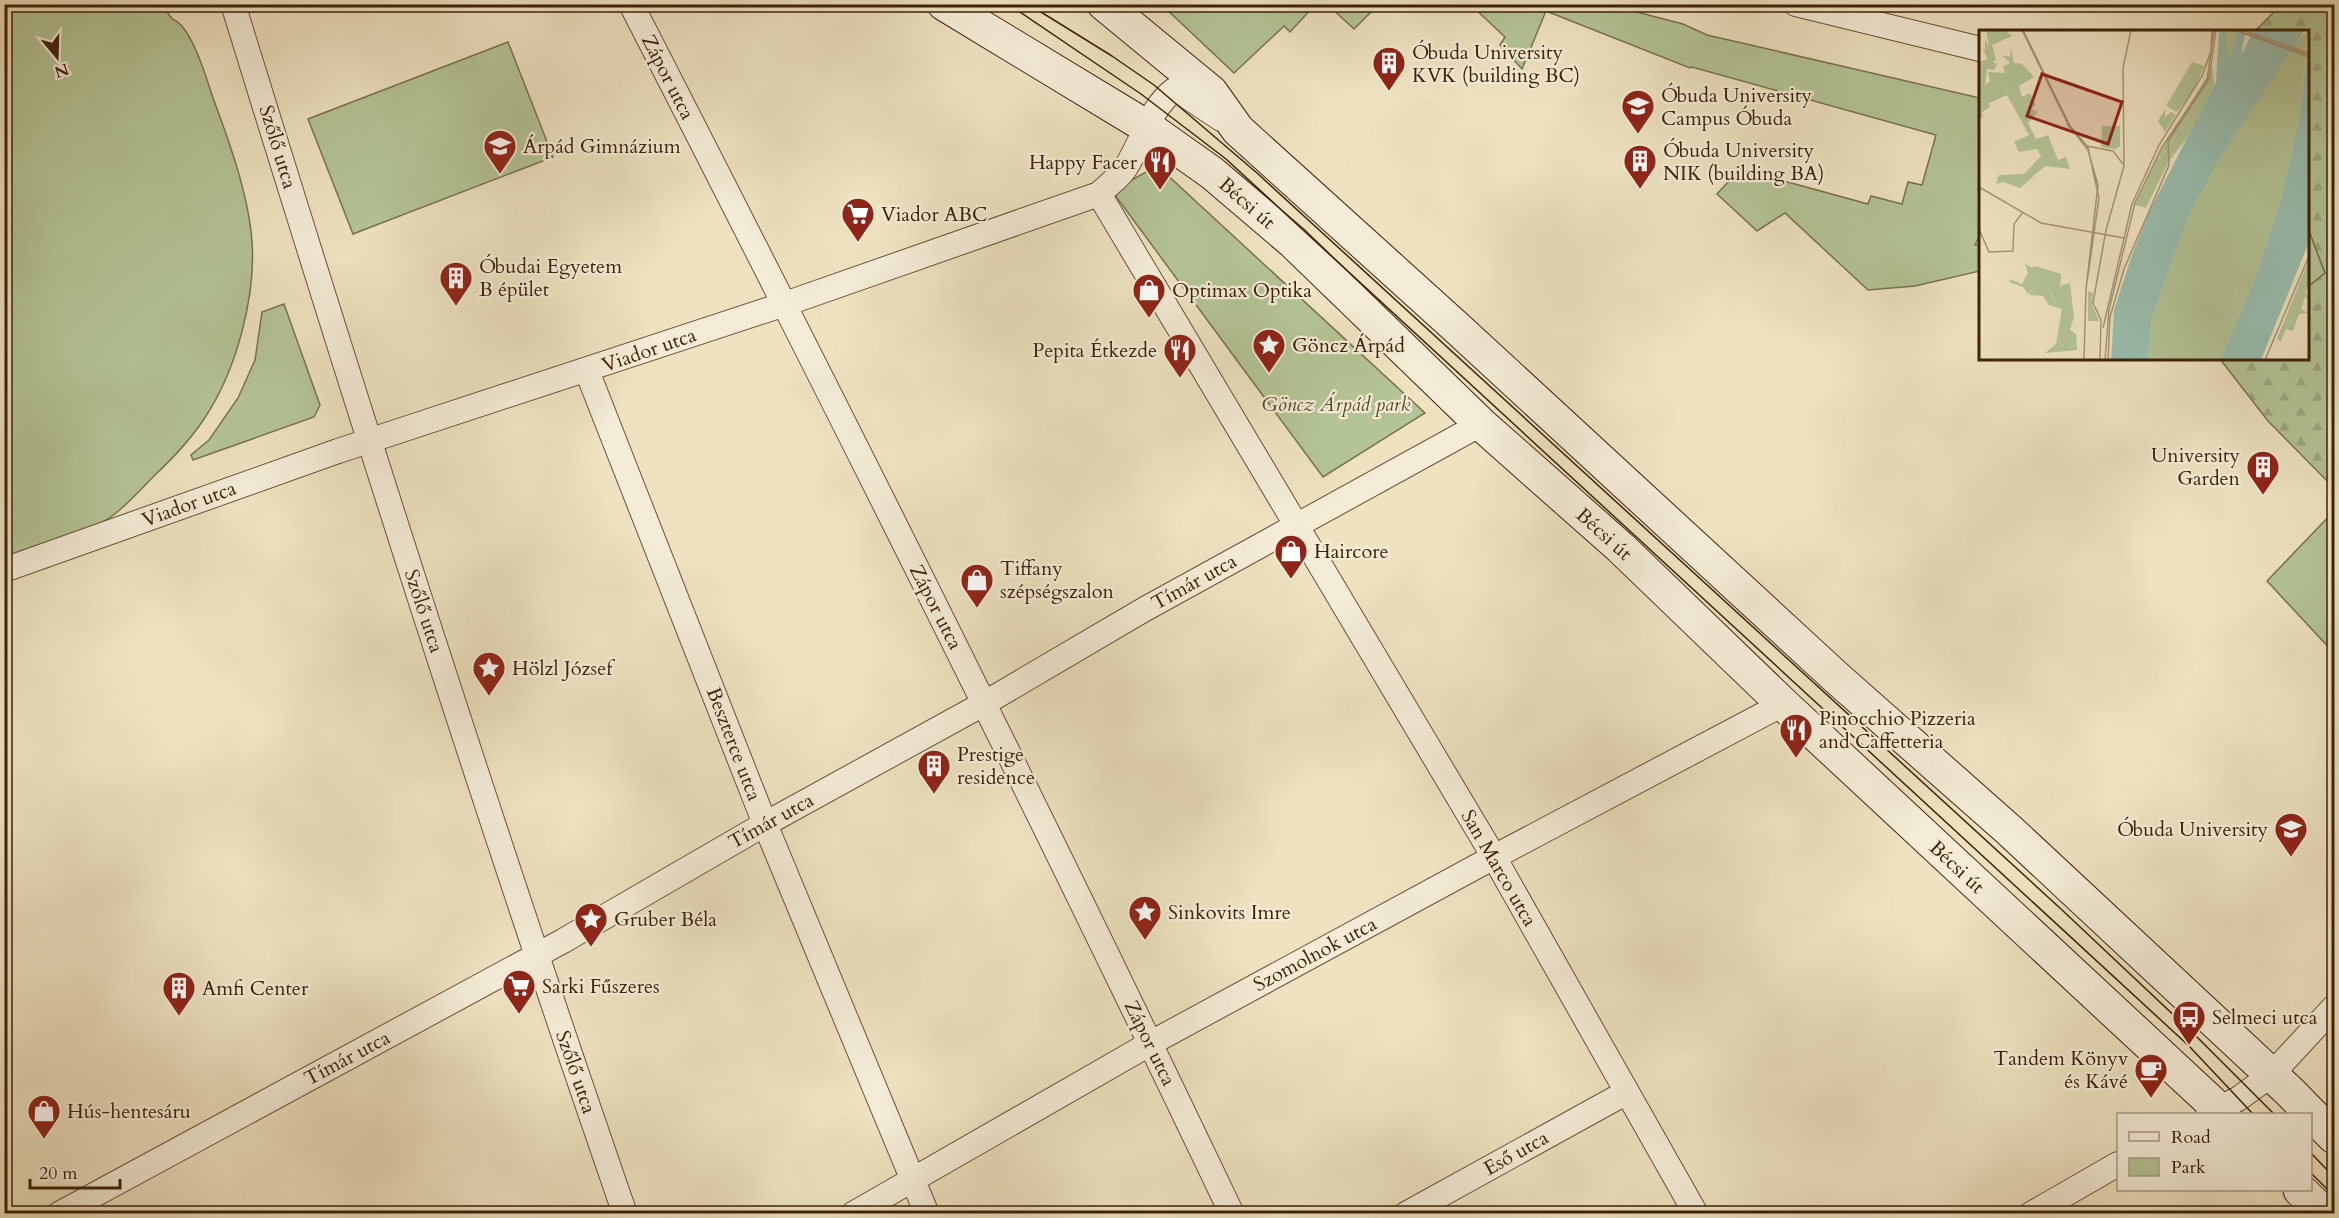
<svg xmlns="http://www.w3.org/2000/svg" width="2339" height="1218" viewBox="0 0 2339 1218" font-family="Cardo,serif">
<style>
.green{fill:#b4c496;stroke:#78734e;stroke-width:1.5}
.forest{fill:url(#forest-firs);stroke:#78734e;stroke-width:1.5}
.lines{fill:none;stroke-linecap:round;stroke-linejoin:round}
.street-casing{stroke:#685236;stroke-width:26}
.secondary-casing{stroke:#3c2207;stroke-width:35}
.street{stroke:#f4ecd7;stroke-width:24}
.secondary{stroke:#f4ecd7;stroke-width:33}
.tram{stroke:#3c2207;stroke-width:1.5}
.labels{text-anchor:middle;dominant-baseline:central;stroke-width:4.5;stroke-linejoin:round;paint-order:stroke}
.poi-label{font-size:20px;fill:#3c2207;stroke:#f4ecd7;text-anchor:start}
.street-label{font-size:20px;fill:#3c2207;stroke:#f4ecd7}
.park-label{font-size:20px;font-style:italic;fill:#5a4a2b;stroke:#f4ecd7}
.inset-road{fill:none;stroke:#a79577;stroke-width:1.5}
.view{fill:#8f2418;fill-opacity:0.15;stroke:#8f2418;stroke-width:3}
.inset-edge{fill:none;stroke:#3c2207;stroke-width:3}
</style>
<defs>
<pattern id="forest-firs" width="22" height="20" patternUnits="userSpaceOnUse" patternTransform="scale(1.5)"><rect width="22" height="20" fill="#b4c496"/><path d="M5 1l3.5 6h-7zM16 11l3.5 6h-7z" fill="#9ca880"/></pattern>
</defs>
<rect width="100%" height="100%" fill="#eee2c1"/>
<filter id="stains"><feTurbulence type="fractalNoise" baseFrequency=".00333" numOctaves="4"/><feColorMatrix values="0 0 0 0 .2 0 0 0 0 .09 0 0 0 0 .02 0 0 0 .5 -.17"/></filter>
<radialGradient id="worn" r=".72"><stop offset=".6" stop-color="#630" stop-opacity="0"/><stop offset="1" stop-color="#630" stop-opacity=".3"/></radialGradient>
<g class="green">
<path d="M5 5H165V9L172 19C191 24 207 80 213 98 229 141 249 196 252 242 256 297 236 370 206 416 192 438 174 457 156 474 136 494 119 515 94 527 66 541 34 550 5 560Z"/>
<polygon points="1162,5 1315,5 1290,32 1284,26 1234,73"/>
<polygon points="1328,5 1378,5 1354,29"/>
<polygon points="1471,5 1610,5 1683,24 1707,35 1980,98 1980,235 1975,245 1980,245 1980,271 1915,286 1868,290 1785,213 1757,231 1717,194 1740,169 1868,204 1871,196 1902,204 1908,182 1922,185 1936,135 1692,67 1690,68 1546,11 1522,69 1500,45 1505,37"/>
<polygon points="508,42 553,157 353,234 308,119"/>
<polygon points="1153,168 1164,172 1425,413 1323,477 1112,191"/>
<polygon points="2308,228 2325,273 2308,287"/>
<polygon points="284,304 320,405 314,417 193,460 191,455 209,440 238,398 255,360 262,312"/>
<polygon points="2334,511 2334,653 2267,581"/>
</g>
<polygon class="forest" points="2281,5 2334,5 2334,488 2268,421 2220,359 2308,358 2308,287 2325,273 2308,228 2308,32 2255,31"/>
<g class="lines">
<g class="street-casing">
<g id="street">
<path d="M233 4C358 409 486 813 625 1214"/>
<path d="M631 4C837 405 1038 807 1232 1214"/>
<polyline points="1796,4 1980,49"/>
<polyline points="1099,194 1494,857 1696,1214"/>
<polyline points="587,371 765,824 927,1214"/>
<path d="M4 570 338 451 785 304 1099 194C1108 185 1120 177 1126 167 1142 142 1150 108 1174 90L1179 91 1221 119"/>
<polyline points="2208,1114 2238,1099 2271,1075 2334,1007"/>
<polyline points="59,1214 563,941 765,824 985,703 1145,609 1481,424"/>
<polyline points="853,1214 1151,1043 1494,857 1783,704"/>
<polyline points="1406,1214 1627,1092"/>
<polyline points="2031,1214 2118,1164"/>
</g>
</g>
<g class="secondary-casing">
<g id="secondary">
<polyline points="944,4 1147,127 1212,173 1293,242 1481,424 1621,548 1783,704 2224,1114"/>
<polyline points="1104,4 1211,92 1238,130 1456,327 1838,679 2009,830 2290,1092 2334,1137"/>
<polyline points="2300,1190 2325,1214"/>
</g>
</g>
<use href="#street" class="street"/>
<use href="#secondary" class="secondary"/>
<g class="tram">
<polyline points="1008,4 1141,94 1226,159 2189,1046 2253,1114"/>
<polyline points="1028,4 1112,56 1154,85 1257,173 2061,909 2198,1038 2274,1114"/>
<polyline points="2310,1152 2334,1177"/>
<polyline points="2310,1172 2334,1196"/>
</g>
</g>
<defs>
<g id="building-pin" transform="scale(1.725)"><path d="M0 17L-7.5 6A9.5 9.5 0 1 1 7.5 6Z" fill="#8f2418" stroke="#f4ecd7"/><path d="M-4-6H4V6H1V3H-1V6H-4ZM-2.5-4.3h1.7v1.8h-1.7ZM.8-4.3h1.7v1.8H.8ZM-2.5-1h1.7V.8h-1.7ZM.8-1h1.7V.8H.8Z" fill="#fff"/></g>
<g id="university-pin" transform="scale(1.725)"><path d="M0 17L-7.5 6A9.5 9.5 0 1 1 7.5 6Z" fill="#8f2418" stroke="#f4ecd7"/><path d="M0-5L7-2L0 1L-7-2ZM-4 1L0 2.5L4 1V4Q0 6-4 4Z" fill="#fff"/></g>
<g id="school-pin" transform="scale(1.725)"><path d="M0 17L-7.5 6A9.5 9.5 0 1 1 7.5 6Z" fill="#8f2418" stroke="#f4ecd7"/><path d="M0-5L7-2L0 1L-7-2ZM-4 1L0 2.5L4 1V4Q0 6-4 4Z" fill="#fff"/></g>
<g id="restaurant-pin" transform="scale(1.725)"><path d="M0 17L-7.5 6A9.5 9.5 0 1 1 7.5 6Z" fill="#8f2418" stroke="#f4ecd7"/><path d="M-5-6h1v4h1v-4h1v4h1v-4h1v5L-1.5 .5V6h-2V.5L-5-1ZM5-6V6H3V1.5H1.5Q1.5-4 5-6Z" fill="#fff"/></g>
<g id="supermarket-pin" transform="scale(1.725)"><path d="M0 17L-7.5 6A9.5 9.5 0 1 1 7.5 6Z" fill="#8f2418" stroke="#f4ecd7"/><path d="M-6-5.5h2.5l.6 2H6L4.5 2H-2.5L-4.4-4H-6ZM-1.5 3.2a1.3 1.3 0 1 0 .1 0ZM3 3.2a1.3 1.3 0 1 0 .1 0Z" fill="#fff"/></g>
<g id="shop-pin" transform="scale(1.725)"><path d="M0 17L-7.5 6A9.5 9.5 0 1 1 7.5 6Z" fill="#8f2418" stroke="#f4ecd7"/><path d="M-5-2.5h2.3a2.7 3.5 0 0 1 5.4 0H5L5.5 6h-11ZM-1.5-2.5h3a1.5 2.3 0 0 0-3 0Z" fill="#fff"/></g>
<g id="sight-pin" transform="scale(1.725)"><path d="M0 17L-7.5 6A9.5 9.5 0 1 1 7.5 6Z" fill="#8f2418" stroke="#f4ecd7"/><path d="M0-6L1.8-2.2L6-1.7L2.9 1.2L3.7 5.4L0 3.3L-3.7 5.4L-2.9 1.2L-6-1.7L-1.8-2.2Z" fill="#fff"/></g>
<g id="bus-pin" transform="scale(1.725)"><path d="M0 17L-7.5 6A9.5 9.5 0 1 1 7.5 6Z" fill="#8f2418" stroke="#f4ecd7"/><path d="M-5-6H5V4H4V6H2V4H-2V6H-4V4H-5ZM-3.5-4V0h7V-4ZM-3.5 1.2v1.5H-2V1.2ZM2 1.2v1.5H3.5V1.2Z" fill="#fff"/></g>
<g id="cafe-pin" transform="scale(1.725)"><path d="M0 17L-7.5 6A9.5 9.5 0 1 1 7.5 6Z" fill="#8f2418" stroke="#f4ecd7"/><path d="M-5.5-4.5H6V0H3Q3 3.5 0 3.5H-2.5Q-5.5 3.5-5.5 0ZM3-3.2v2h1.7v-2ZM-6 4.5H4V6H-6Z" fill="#fff"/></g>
</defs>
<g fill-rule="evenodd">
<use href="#building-pin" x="1389" y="63"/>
<use href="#university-pin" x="1638" y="106"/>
<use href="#school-pin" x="500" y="146"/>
<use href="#building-pin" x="1640" y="161"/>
<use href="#restaurant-pin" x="1160" y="162"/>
<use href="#supermarket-pin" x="858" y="214"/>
<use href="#building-pin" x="456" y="278"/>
<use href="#shop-pin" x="1149" y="290"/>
<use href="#sight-pin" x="1269" y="345"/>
<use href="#restaurant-pin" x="1180" y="350"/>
<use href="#building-pin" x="2263" y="467"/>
<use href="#shop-pin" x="1291" y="551"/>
<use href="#shop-pin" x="977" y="580"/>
<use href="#sight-pin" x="489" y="668"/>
<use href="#restaurant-pin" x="1796" y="730"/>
<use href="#building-pin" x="934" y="766"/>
<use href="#university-pin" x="2291" y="829"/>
<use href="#sight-pin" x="1145" y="912"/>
<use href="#sight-pin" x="591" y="919"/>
<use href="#supermarket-pin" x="519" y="986"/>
<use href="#building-pin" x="179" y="988"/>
<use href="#bus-pin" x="2189" y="1017"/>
<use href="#cafe-pin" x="2151" y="1070"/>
<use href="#shop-pin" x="44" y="1111"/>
</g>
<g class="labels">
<g class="poi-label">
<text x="1412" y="52">Óbuda University<tspan x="1412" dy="23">KVK (building BC)</tspan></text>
<text x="1661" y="95">Óbuda University<tspan x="1661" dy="23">Campus Óbuda</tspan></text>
<text x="523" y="146">Árpád Gimnázium</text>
<text x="1663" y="150">Óbuda University<tspan x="1663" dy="23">NIK (building BA)</tspan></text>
<text x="1137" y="162" text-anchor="end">Happy Facer</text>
<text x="881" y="214">Viador ABC</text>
<text x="479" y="266">Óbudai Egyetem<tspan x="479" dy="23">B épület</tspan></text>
<text x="1172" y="290">Optimax Optika</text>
<text x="1292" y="345">Göncz Árpád</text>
<text x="1157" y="350" text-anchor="end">Pepita Étkezde</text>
<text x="2240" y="455" text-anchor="end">University<tspan x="2240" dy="23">Garden</tspan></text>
<text x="1314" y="551">Haircore</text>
<text x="1000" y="568">Tiffany<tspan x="1000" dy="23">szépségszalon</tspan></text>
<text x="512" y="668">Hölzl József</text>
<text x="1819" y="718">Pinocchio Pizzeria<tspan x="1819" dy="23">and Caffetteria</tspan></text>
<text x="957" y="754">Prestige<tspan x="957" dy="23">residence</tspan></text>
<text x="2268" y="829" text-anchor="end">Óbuda University</text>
<text x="1168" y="912">Sinkovits Imre</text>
<text x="614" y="919">Gruber Béla</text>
<text x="542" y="986">Sarki Fűszeres</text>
<text x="202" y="988">Amfi Center</text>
<text x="2212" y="1017">Selmeci utca</text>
<text x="2128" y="1058" text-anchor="end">Tandem Könyv<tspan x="2128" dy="23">és Kávé</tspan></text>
<text x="67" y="1111">Hús-hentesáru</text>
</g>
<g class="street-label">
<text transform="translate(668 77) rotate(63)">Zápor utca</text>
<text transform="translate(278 147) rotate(73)">Szőlő utca</text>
<text transform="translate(1247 203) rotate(41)">Bécsi út</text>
<text transform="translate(649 350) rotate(-19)">Viador utca</text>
<text transform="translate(189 504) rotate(-20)">Viador utca</text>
<text transform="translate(1604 534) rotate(42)">Bécsi út</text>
<text transform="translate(1194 582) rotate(-29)">Tímár utca</text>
<text transform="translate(936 607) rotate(63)">Zápor utca</text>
<text transform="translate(424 611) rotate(72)">Szőlő utca</text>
<text transform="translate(734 744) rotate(69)">Beszterce utca</text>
<text transform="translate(771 821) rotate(-29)">Tímár utca</text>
<text transform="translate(1957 867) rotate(43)">Bécsi út</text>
<text transform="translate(1499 868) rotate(60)">San Marco utca</text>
<text transform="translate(1315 954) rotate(-28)">Szomolnok utca</text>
<text transform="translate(1150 1043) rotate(64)">Zápor utca</text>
<text transform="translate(347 1058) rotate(-28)">Tímár utca</text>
<text transform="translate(576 1072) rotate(71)">Szőlő utca</text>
<text transform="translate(1516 1153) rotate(-29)">Eső utca</text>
</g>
<g class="park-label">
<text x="1336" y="404">Göncz Árpád park</text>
</g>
</g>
<g transform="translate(1979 30)">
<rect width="330" height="330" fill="#eee2c1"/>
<path d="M247 0H257L253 25 247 24ZM330 0 320 88 302 169 276 249 241 330H169L173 288 210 185 242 127 316 12ZM213 32 225 36 214 62 198 82 187 76ZM234 37 235 55 215 99 190 131 167 178 156 175 178 127 183 129 179 126 185 115ZM186 79V87L192 82 197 85 186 102 179 91ZM123 96H141V117L136 118 140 120 122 117ZM330 229V257L326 261 330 269 326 267 322 279 329 283 320 284 314 301 307 299 302 311 298 309ZM56 236 82 244 81 268 76 271 71 261 55 255 49 239ZM109 261 114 263 113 274 120 291H109Z" fill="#b4c496"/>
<path d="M7 0H26L33 6 13 15 17 29 14 32 18 34 15 40 8 39 6 55 11 51 9 42 26 43 24 37 31 33 23 25 31 27 32 18 35 33 43 34 55 47 40 56 43 67 51 63 57 75 52 79 59 82 49 93 57 109 69 105 79 130 87 127 91 139 66 136 41 158 24 152 17 154 20 145 45 144 62 126 58 119 40 122 35 112 50 105 28 65 10 73 11 77 3 82 4 88H0V35L3 34 0 32 8 29 5 20H0L6 19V10L10 17ZM46 234 52 237 55 255 70 260 76 272 83 255 91 253 95 287 91 300 97 304 98 320 66 323 77 314 83 279 70 275 64 266 50 265 53 259 49 264 44 257 30 252 31 249 43 254 49 243Z" fill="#b4c496"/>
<path d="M240 0H247V23L252 25 257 0H267L262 25 275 0H326L242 127 210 185 173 288 169 330H132L135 280 152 228 170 182 237 52ZM330 8V212L282 330H241L276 249 302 169 320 88Z" fill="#9abeaf"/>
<path class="inset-road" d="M43 0 89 94 109 120 119 155 107 259 105 330M44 0 91 96 108 116 134 121 144 134M255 0 330 27M258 0 330 25M264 0 330 23M88 94 110 119M0 157 62 193 145 208M0 199 10 222 34 221 35 194 44 182M124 298 153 174 180 115 223 46 232 21 233 0M105 330 107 259 120 168 109 118M121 330 122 290 114 273 127 200 145 136 144 38 152 0M126 330 130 280 156 173 183 117 228 50 235 0M129 330 131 287 145 239 190 135 189 111 230 49 237 0M286 330 330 226"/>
<path class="view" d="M63 44 143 72 129 114 48 86Z"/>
<rect width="330" height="330" class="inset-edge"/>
</g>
<rect width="2339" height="1218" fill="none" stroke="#eee2c1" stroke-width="24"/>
<rect x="6" y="6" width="2327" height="1206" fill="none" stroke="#3c2207" stroke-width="3"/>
<rect x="12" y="12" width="2315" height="1194" fill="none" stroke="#3c2207" stroke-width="1.5"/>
<rect x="2117" y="1113" width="195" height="78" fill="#f4ecd7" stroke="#aa9b84" stroke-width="1.5"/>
<rect x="2129" y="1132" width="30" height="9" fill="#f4ecd7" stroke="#aa9b84" stroke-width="1.5"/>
<text x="2171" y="1143" font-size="18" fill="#3c2207">Road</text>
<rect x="2129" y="1158" width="30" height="18" fill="#b4c496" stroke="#aa9b84" stroke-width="1.5"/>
<text x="2171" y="1173" font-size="18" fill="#3c2207">Park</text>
<g transform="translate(57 57) rotate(161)" stroke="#f4ecd7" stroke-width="4.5" paint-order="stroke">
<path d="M0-4.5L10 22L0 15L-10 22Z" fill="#3c2207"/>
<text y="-9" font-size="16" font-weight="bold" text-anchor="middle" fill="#3c2207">N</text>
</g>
<path d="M30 1179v9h90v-9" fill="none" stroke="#3c2207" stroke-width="3"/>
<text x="39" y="1179" font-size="18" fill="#3c2207" stroke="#f4ecd7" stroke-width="4.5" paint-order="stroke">20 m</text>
<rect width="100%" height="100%" filter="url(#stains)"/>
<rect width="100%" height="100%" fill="url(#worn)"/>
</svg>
